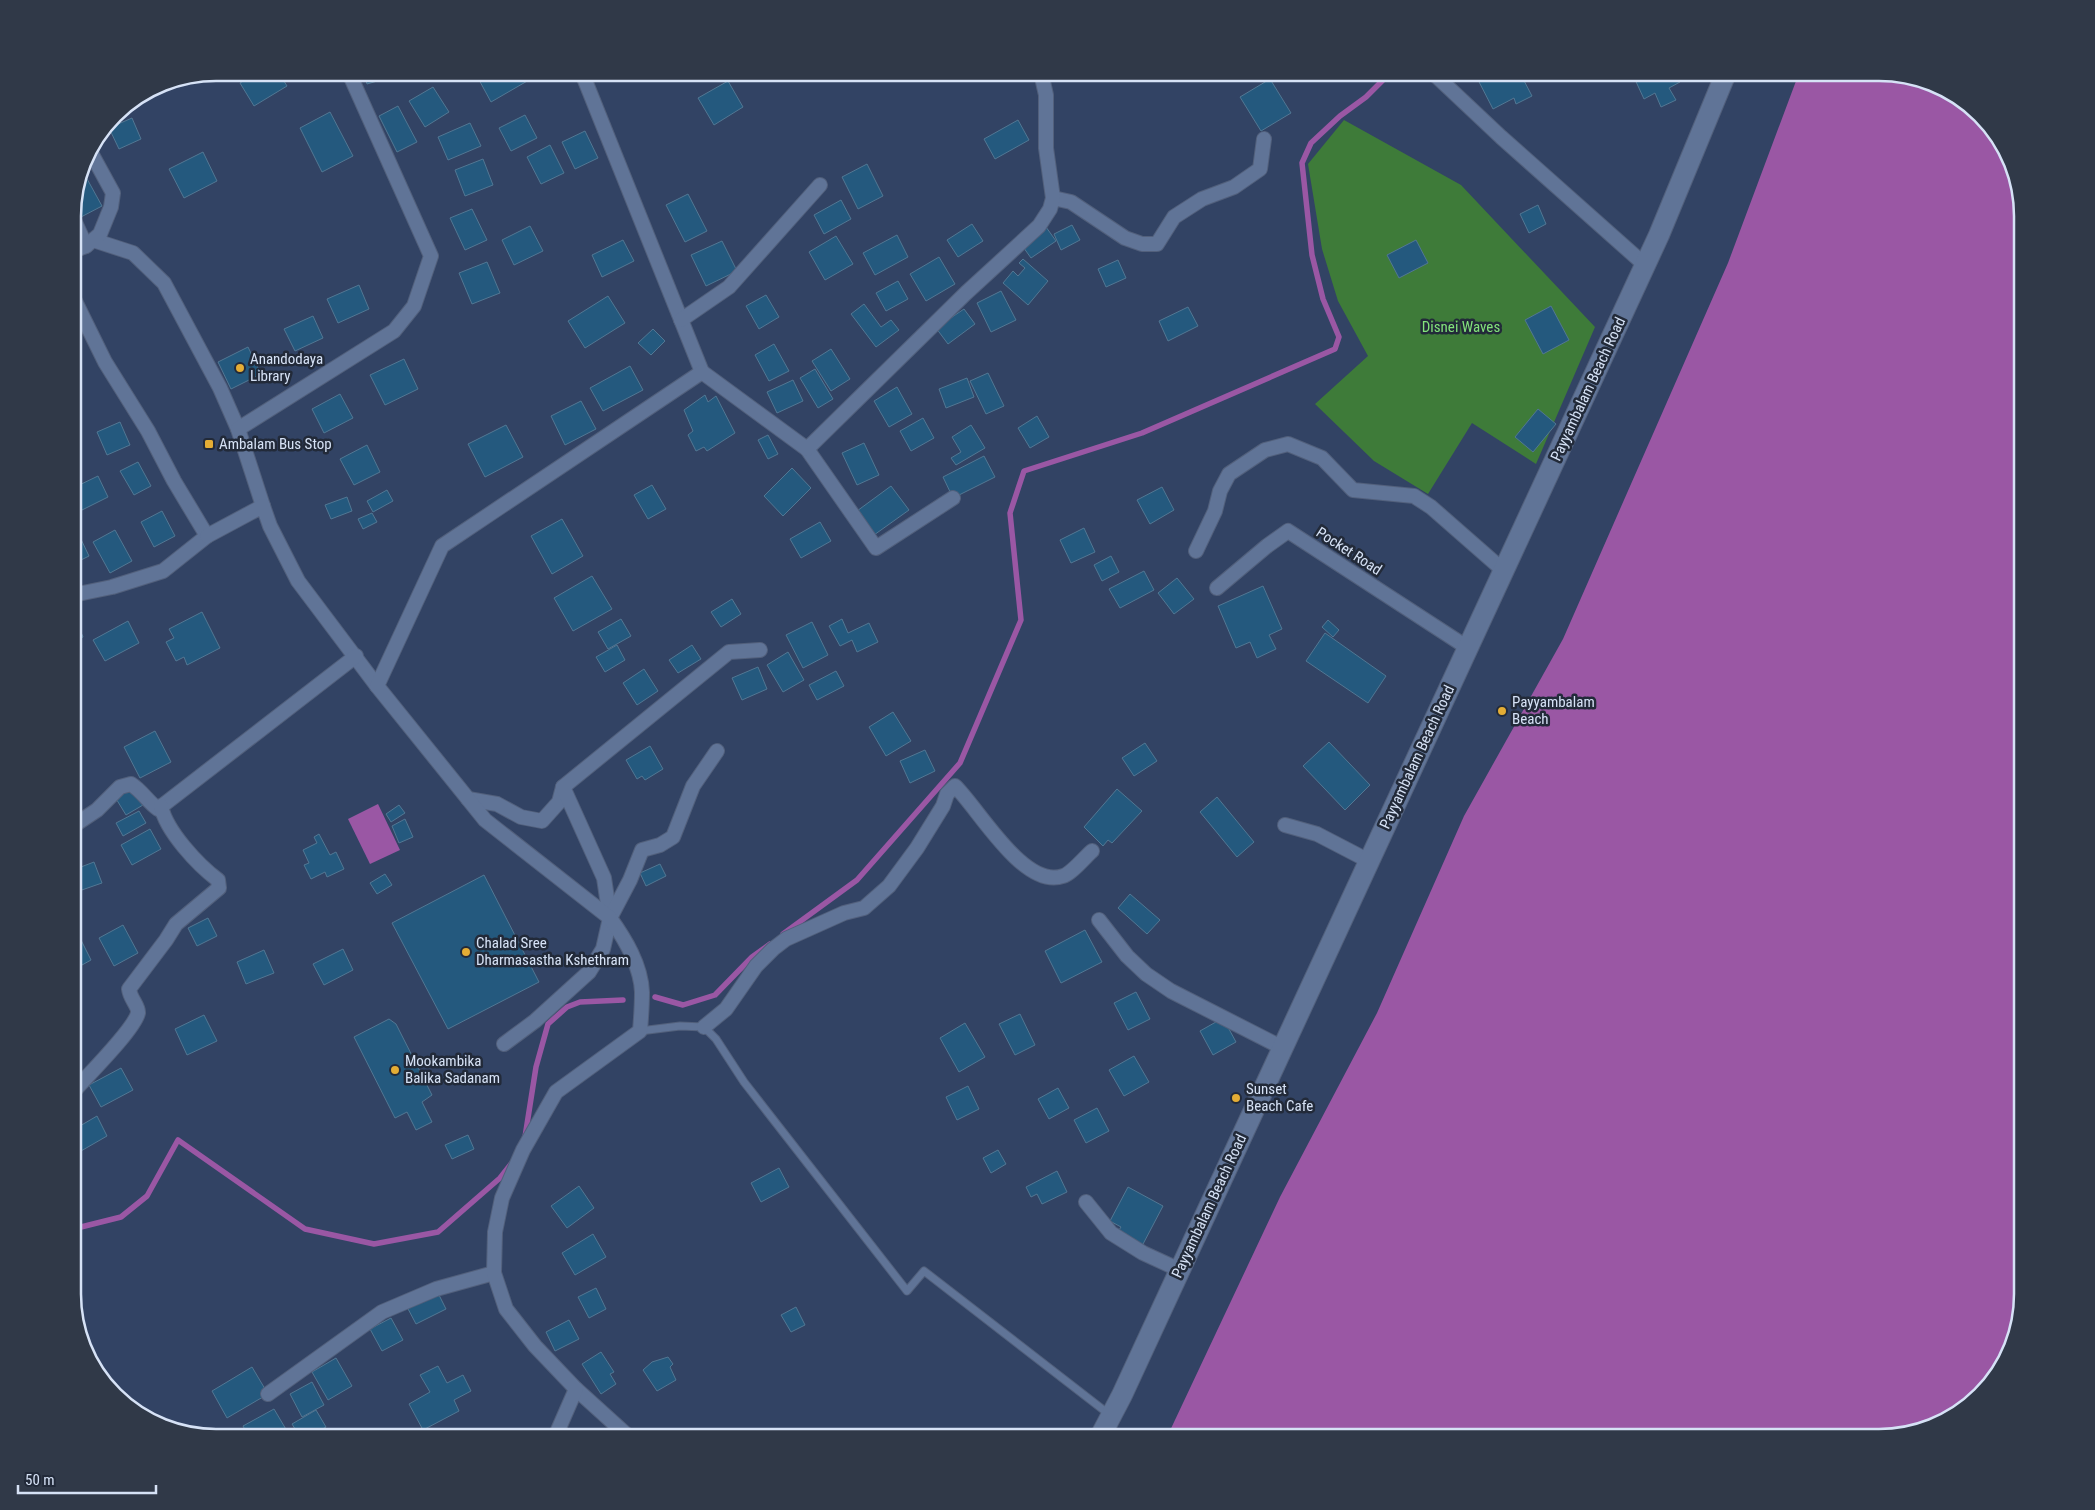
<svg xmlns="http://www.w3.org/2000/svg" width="2095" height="1510" viewBox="0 0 2095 1510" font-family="'Roboto Condensed',sans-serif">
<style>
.green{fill:#3e7b39}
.water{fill:#9a57a4}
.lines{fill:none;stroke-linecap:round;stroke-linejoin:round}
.stream{stroke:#9a57a4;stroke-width:5.5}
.building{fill:#24597e;stroke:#527793}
.service-casing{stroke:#52607c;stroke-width:9}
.minor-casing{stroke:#52607c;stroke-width:16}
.secondary-casing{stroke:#52607c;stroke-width:22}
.service{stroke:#607497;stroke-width:7}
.minor{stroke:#607497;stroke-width:14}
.secondary{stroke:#607497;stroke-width:20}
.poi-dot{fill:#e4ad35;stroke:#222a39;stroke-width:2}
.labels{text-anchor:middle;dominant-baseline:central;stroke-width:5;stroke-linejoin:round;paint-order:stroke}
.park-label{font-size:15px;fill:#83e37b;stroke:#222a39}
.poi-label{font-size:15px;fill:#d6e2f6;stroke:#222a39;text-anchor:start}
.street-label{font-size:15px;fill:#d6e2f6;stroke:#222a39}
.rim{fill:none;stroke:#d6e2f6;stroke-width:2.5}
</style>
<rect width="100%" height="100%" fill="#324364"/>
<polygon class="green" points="1344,120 1461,185 1595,327 1536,464 1472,423 1428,494 1374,461 1315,404 1368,356 1338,301 1322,249 1308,164"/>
<g class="water">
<polygon points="1799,73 1879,73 1925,80 1966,102 2008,152 2022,216 2022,1294 2015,1340 1993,1381 1943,1423 1879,1437 1167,1437 1280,1197 1377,1013 1464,816 1563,639 1728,263"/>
<polygon points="378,804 400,850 370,864 348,819"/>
</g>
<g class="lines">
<g class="stream">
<polyline points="783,934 857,880 960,763 1021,620 1010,513 1024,471 1142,433 1335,349 1339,337 1323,299 1312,255 1302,163 1311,143 1340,116 1366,97 1390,73"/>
<polyline points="655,997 683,1005 715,995 752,957 770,944"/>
<polyline points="525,1137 536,1067 548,1024 567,1007 580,1002 623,1000"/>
<polyline points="73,1229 121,1217 147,1196 178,1140 305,1229 374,1244 438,1232 500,1178 511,1164"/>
</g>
</g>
<g class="building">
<polygon points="257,73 279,73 287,86 254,106 240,83"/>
<polygon points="364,73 390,73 391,77 367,84"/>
<polygon points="487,73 525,73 529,80 491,102 478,78"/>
<polygon points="827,73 848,73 831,81"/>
<polygon points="1482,73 1520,73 1532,96 1516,104 1514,98 1493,109 1476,76"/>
<polygon points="1632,73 1675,73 1680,82 1669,88 1676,100 1661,107 1655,93 1644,99"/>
<polygon points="1270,79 1291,113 1261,131 1240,97"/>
<polygon points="728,81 743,107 714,125 698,98"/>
<polygon points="433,87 449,112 425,127 409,101"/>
<polygon points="398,106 417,142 397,152 379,116"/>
<polygon points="330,112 353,156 322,172 300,128"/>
<polygon points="525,115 537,138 511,151 499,128"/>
<polygon points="132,118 141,139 119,149 109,128"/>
<polygon points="1018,120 1029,140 995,159 984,139"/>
<polygon points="470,123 481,146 448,160 438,137"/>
<polygon points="585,131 598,158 575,169 562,142"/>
<polygon points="550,145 564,173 541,184 527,157"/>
<polygon points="203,152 217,181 184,198 169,169"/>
<polygon points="483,159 493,185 465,196 455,170"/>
<polygon points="867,164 883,196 858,209 842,177"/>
<polygon points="86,177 102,206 81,217 74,203 79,181"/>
<polygon points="688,194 707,231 685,242 666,205"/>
<polygon points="841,200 851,219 824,234 814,215"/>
<polygon points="1538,205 1546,224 1529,233 1520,214"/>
<polygon points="472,209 487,240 465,250 450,218"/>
<polygon points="972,224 983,241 958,257 947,240"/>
<polygon points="1072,225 1080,240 1061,250 1054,234"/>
<polygon points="530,226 543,251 514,265 502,240"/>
<polygon points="1046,227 1056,241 1031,258 1021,244"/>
<polygon points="897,235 908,257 875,275 863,253"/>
<polygon points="836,236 853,264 825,280 809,252"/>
<polygon points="623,240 634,261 602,277 592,255"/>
<polygon points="1416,240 1428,263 1399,278 1387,255"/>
<polygon points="722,241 737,271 706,286 691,255"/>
<polygon points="939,257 955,284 926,301 910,274"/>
<polygon points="1023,259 1048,281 1028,305 1003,283 1013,271 1018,276 1025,268 1019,263"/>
<polygon points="1118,260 1126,278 1106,287 1098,269"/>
<polygon points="487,262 500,293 472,304 459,273"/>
<polygon points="898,281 908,299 886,311 876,293"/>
<polygon points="359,285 369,309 338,323 327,299"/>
<polygon points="1001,291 1016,320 991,332 977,303"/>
<polygon points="766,295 779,317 759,329 746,306"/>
<polygon points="608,296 625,323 585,348 568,321"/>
<polygon points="864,304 881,327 891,320 899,330 876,347 851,314"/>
<polygon points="1551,306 1569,340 1543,354 1525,320"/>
<polygon points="1188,307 1198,326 1168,341 1159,321"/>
<polygon points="964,309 975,324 948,344 936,328"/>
<polygon points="313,316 323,338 295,351 284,329"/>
<polygon points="653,329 665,341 651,355 638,343"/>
<polygon points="774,344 789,371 769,381 755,355"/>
<polygon points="248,347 261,374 231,389 218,362"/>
<polygon points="831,349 850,379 831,391 812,361"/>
<polygon points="404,359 418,389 385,405 370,375"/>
<polygon points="630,366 643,390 603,411 590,388"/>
<polygon points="815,369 833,399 818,408 800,378"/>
<polygon points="988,373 1004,406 986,414 970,381"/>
<polygon points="967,378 974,397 946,408 939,389"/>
<polygon points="793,380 803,401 777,413 767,392"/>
<polygon points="897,387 912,414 889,427 874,401"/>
<polygon points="340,394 353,418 324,433 312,409"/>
<polygon points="705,395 708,402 716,396 735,433 707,451 704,447 696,451 688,435 693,431 684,410"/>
<polygon points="581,401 596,429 565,445 551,416"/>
<polygon points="1538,409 1556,424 1533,452 1515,437"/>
<polygon points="1037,416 1049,437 1030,448 1018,428"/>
<polygon points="923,418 934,438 911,451 900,431"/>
<polygon points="120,422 130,445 107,455 97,432"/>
<polygon points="506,425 523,457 485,477 468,444"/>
<polygon points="971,425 985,448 956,465 951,458 961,452 952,437"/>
<polygon points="768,435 778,454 768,459 758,440"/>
<polygon points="864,443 879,475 857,485 842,453"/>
<polygon points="367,445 380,472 354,485 340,459"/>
<polygon points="984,456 995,477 953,498 943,477"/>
<polygon points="138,462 151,486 134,495 120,471"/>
<polygon points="792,468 811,488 783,516 764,496"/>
<polygon points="98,476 108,497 82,510 73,492 73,488"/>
<polygon points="652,485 666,509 648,519 634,495"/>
<polygon points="891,486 909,510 874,535 857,511"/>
<polygon points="1162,487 1174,510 1150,524 1137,500"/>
<polygon points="387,490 393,501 373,512 367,501"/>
<polygon points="347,497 352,511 331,519 325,505"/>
<polygon points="162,511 175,536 154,547 141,522"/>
<polygon points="372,513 377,522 363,529 358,519"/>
<polygon points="562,519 583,556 552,574 531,536"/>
<polygon points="820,522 831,541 801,558 790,539"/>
<polygon points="1084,528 1095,552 1071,563 1060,540"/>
<polygon points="115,530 132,561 110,573 93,542"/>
<polygon points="78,533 89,556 73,564 73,535"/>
<polygon points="1111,556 1119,572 1102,581 1094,565"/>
<polygon points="1144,571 1154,590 1120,608 1109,589"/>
<polygon points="592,576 612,609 573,631 554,598"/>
<polygon points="1177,578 1194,599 1174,614 1158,593"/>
<polygon points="1263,586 1282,629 1269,635 1276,649 1257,658 1250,642 1236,648 1218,606"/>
<polygon points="732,599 741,614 721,627 711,612"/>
<polygon points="202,612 220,648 187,665 184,657 176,661 166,642 174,638 169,629"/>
<polygon points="73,613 83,637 73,642"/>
<polygon points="621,619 631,636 608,649 598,632"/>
<polygon points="842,619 848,633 869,623 878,642 857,652 852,640 840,646 829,626"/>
<polygon points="1328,620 1339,630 1333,637 1322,627"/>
<polygon points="128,621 139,643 105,661 93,640"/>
<polygon points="812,622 828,655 803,668 786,635"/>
<polygon points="1325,633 1386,676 1368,703 1306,661"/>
<polygon points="617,645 625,660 605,672 596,657"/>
<polygon points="692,645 701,659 678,673 669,660"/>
<polygon points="788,652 804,680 783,692 767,665"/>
<polygon points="758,667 767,689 742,700 732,678"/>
<polygon points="644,669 658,691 637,705 623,683"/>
<polygon points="836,671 844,686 817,700 809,685"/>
<polygon points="893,712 911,741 886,756 869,727"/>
<polygon points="155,731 171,762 140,778 124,747"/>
<polygon points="1329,742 1370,785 1345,810 1303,766"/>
<polygon points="1145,743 1157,761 1134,776 1122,758"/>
<polygon points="650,746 663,769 645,780 642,776 637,779 626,760"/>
<polygon points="925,750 935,771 910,783 900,761"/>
<polygon points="73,769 81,784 73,788"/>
<polygon points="132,787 143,805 126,815 115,797"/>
<polygon points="1117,789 1142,811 1112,843 1108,840 1103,846 1084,827"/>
<polygon points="1217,797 1254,842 1237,857 1200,812"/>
<polygon points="399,805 405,813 391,822 386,814"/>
<polygon points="139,811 146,823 123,836 116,823"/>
<polygon points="405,819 413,837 399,843 392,826"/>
<polygon points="150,829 161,849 132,865 121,845"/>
<polygon points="319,834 330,855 336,852 344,869 327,877 325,872 311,879 304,865 309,863 303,850 317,843 314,837"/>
<polygon points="94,862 102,883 76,892 73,885 73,870"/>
<polygon points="660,864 666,876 646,886 640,873"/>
<polygon points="385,874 392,885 377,894 370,883"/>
<polygon points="484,875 539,982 448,1029 392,923"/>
<polygon points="1130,894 1160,920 1147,934 1118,908"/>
<polygon points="208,918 217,936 197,946 188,928"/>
<polygon points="73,924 91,960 73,970"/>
<polygon points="123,925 138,953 114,966 99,938"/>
<polygon points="1085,930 1102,962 1061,983 1045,951"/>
<polygon points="343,949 353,970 324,985 313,964"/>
<polygon points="264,950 274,973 246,984 237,962"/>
<polygon points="1136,992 1150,1019 1128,1030 1114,1003"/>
<polygon points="1020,1014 1035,1045 1015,1055 999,1024"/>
<polygon points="204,1015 217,1041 187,1055 175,1029"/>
<polygon points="1223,1018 1236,1042 1213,1055 1200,1031"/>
<polygon points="389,1019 396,1024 432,1095 422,1102 432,1122 416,1130 407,1112 395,1118 354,1037"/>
<polygon points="965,1023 985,1057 959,1072 940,1038"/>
<polygon points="1134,1056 1149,1082 1124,1096 1109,1070"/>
<polygon points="121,1068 133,1090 101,1107 89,1085"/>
<polygon points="968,1086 979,1109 957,1120 946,1097"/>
<polygon points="1058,1088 1069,1108 1049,1119 1038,1099"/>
<polygon points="1097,1108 1109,1131 1086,1143 1074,1120"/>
<polygon points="97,1116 107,1136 81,1151 73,1136 73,1130"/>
<polygon points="468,1135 474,1149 452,1159 445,1145"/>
<polygon points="998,1150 1006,1164 991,1173 983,1158"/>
<polygon points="779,1168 789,1187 761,1202 751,1183"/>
<polygon points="1057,1171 1067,1192 1042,1204 1037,1194 1031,1197 1026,1187"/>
<polygon points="579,1186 594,1208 567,1228 551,1206"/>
<polygon points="1128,1187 1163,1206 1142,1246 1117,1233 1121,1227 1110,1221"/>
<polygon points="593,1234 606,1257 575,1275 562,1253"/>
<polygon points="596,1288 606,1309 589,1318 578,1297"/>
<polygon points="436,1289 446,1309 416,1324 406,1305"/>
<polygon points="796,1307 805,1325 791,1332 781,1315"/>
<polygon points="391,1318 403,1340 382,1351 370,1329"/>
<polygon points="569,1320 579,1339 555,1351 546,1332"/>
<polygon points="601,1352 614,1372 610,1374 616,1384 601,1394 582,1364"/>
<polygon points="668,1357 673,1364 670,1367 676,1380 657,1391 643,1370 652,1362"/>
<polygon points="336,1358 352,1386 328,1400 312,1372"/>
<polygon points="438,1366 447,1383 463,1375 471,1391 454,1400 459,1411 423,1430 409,1404 430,1392 420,1375"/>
<polygon points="252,1367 268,1394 227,1418 212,1391"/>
<polygon points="312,1382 324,1405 302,1417 290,1394"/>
<polygon points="274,1409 287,1431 275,1437 249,1437 243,1426"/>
<polygon points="316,1410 326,1427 308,1437 300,1437 292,1424"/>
</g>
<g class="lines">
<g class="service-casing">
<polyline id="service" points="640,1031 680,1026 704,1027 716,1039 744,1082 907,1291 924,1271 1110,1415"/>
</g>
<g class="minor-casing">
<g id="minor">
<polyline points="582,73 702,372"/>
<polyline points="1433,73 1501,137 1645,265"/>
<polyline points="1053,198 1071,202 1125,238 1142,244 1157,244 1174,217 1202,199 1234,187 1260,169 1264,139"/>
<polyline points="73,218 86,246"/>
<polyline points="93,240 133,253 164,283 220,388 238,429 263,506"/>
<polyline points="73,251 86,246 100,234 111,207 113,193 90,151"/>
<polyline points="73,297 105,362 148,431 174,481 207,536 163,571 112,587 73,595"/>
<polyline points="681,320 729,287 820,185"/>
<polyline points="238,429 394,331 414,306 431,256 349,73"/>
<polyline points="807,449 876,548 953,498"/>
<polyline points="207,536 263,506 270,526 298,581 377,686"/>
<polyline points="1196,551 1215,511 1220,491 1229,474 1265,450 1288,444 1322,458 1353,490 1414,496 1431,507 1504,571"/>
<polyline points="1217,588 1267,546 1288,531 1468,648"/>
<polyline points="468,799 497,804 521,817 542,821 559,802 563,787"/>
<polyline points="1285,825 1317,834 1369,861"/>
<path d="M73 826 97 810 120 787 131 784C142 791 148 802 158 809L356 656"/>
<polyline points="610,918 604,878 563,787 729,652 760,650"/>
<polyline points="1099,920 1127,956 1146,974 1171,991 1283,1048"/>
<path d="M704 1027 726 1009 756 966 773 949 786 939 844 913 864 908 889 886 917 848 943 806 947 794 955 786C979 809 1024 890 1063 876 1071 874 1085 857 1092 851"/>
<polyline points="504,1044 535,1021 589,972 603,949 610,918 630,880 642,850 660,845 673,837 693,786 717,751"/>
<path d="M73 1092C86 1077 134 1030 138 1013 139 1006 130 999 129 989L166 940 176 924 219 888 218 880C198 865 166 831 161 806"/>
<polyline points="1086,1202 1111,1233 1143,1253 1180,1270"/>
<polyline points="576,1389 629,1437"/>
<polyline points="268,1394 382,1312 436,1289 494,1273"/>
<path d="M555 1437 576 1389 535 1346 506 1309 494 1273 495 1232 502 1198 523 1150 556 1092 640 1031C641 1019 642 1005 642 992 641 965 625 939 610 918L485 820 377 686 442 546 702 372 807 449 966 293 1039 226 1050 209 1053 198 1046 148V95L1041 73"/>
</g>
</g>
<g class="secondary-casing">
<polyline id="secondary" points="1100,1437 1122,1395 1659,235 1726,73"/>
</g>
<use href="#service" class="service"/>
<use href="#minor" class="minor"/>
<use href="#secondary" class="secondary"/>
</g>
<g class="poi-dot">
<circle cx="240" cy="368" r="5"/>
<rect x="204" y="439" width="10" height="10" rx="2.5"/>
<circle cx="1502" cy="711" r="5"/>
<circle cx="466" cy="952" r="5"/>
<circle cx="395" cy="1070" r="5"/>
<circle cx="1236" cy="1098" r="5"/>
</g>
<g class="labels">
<g class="park-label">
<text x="1461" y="327">Disnei Waves</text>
</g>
<g class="poi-label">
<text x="250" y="359">Anandodaya<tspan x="250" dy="17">Library</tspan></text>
<text x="219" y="444">Ambalam Bus Stop</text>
<text x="1512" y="702">Payyambalam<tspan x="1512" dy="17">Beach</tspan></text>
<text x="476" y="943">Chalad Sree<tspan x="476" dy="17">Dharmasastha Kshethram</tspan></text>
<text x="405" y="1061">Mookambika<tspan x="405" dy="17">Balika Sadanam</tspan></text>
<text x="1246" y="1089">Sunset<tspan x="1246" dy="17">Beach Cafe</tspan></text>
</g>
<g class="street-label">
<text transform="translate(1588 389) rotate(-65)">Payyambalam Beach Road</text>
<text transform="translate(1349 551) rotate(33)">Pocket Road</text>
<text transform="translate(1417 757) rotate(-65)">Payyambalam Beach Road</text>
<text transform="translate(1209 1206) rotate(-65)">Payyambalam Beach Road</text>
</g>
</g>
<path d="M0 0H2095V1510H0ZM216 81H1879A135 135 0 0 1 2014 216V1294A135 135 0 0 1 1879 1429H216A135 135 0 0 1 81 1294V216A135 135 0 0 1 216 81Z" fill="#303948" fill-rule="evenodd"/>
<path class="rim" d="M216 81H1879A135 135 0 0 1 2014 216V1294A135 135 0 0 1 1879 1429H216A135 135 0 0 1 81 1294V216A135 135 0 0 1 216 81Z"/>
<path d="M18 1485v8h138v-8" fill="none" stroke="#d6e2f6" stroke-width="2.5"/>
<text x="25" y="1485" font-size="15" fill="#d6e2f6" stroke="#222a39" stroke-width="4" paint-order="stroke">50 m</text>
</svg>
